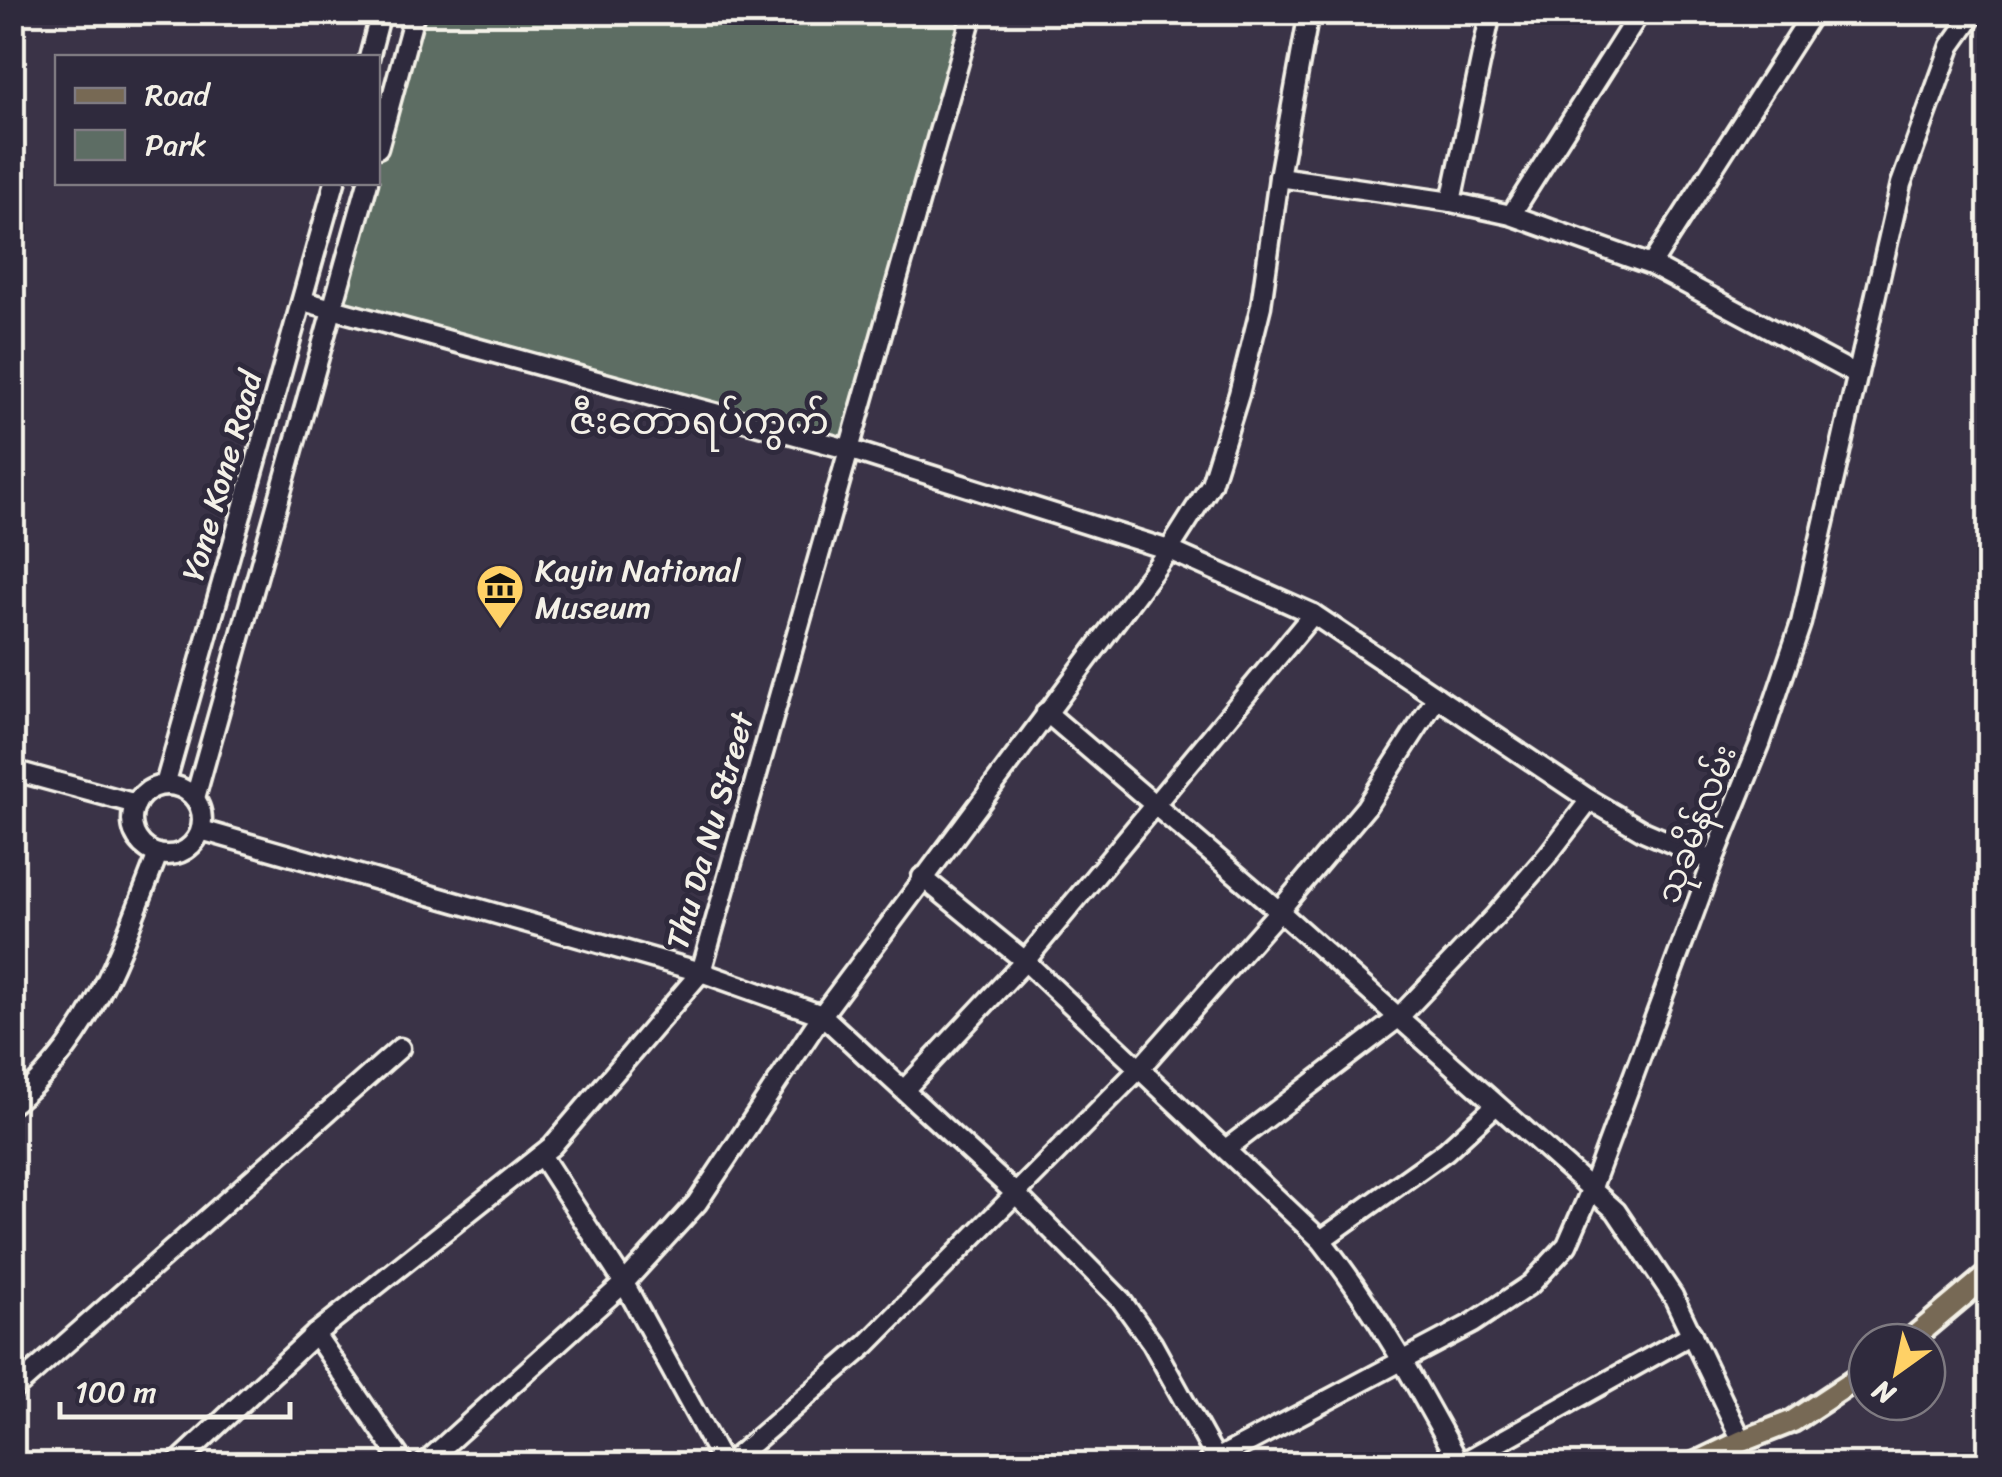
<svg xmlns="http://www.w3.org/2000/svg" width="2002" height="1477" viewBox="0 0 2002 1477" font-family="Sriracha,'Noto Sans Myanmar',sans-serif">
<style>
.green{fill:#5d6d64;stroke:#a8afa6;stroke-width:2.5}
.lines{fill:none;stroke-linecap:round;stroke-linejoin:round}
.minor-casing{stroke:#f4f1e8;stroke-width:25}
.major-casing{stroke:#f4f1e8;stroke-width:28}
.minor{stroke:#2f2a3d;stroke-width:18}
.major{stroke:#776954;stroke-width:20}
.labels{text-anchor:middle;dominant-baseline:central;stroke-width:10;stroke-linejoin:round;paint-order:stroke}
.street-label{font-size:32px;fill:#f4f1e8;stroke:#2f2a3d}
.poi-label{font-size:32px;fill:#f4f1e8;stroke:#2f2a3d;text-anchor:start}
.quarter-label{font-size:38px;fill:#f4f1e8;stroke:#2f2a3d}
</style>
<rect width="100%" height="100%" fill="#3a3347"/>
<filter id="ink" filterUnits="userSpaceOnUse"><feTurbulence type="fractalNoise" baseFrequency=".01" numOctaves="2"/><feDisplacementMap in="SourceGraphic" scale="20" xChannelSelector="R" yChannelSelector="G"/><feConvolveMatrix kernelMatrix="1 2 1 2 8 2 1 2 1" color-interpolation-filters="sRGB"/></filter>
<g filter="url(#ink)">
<polygon class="green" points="415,13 975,13 851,450 332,311 368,183 378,182 378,148"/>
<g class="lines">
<g class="minor-casing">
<g id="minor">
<polyline points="369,58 381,12"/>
<polyline points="378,148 415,12"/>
<polyline points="1279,177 1451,202 1511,215 1651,265 1857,375"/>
<polyline points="1451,202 1491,12"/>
<polyline points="1511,215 1640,12"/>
<polyline points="1651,265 1813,12"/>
<polyline points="303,301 851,450 1169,550 1313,614 1590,800 1643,831 1713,861"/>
<polyline points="1046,712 1279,911 1616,1211 1673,1296 1742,1441"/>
<polyline points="12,770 136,804"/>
<polyline points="165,785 335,182"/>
<circle cx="167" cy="820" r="35"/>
<polyline points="195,798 368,182"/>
<polyline points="201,830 701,972 822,1015 1016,1194 1121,1300 1152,1343 1219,1464"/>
<path d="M922 877 1025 961 1321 1240C1376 1310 1418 1387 1460 1464"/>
<polyline points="904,1090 1025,961 1313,614"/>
<path d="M12 1104C94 1040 121 947 158 854"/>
<polyline points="1226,1149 1398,1018 1495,916 1547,856 1590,800"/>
<polyline points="541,1155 624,1283 723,1464"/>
<polyline points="1321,1240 1446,1151 1496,1105"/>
<polyline points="315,1334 404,1464"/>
<polyline points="12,1391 400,1048"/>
<polyline points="176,1464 315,1334 552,1146 701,972 973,12"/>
<polyline points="424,1464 624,1283 697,1203 822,1015 1169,550 1211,484 1239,394 1261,306 1279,177 1309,12"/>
<polyline points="728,1464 867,1344 1140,1068 1279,911 1366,807 1437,697"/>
<polyline points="1207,1464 1473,1323 1531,1284 1567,1245 1591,1190 1713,861 1760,744 1801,623 1901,184 1951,46 1975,12"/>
<polyline points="1460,1464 1692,1334"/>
</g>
</g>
<g class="major-casing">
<g id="major">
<polyline points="1908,1342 1990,1273"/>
<polyline points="1694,1464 1742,1441 1793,1421 1867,1372"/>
</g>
</g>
<use href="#minor" class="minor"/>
<use href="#major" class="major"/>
</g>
</g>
<defs>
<g id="museum-pin" transform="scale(2.5)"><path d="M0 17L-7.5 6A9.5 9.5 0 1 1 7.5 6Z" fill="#ffd166" stroke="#2f2a3d"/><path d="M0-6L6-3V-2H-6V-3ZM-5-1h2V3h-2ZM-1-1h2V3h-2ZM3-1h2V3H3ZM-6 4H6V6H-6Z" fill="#111"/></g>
</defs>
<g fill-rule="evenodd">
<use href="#museum-pin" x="500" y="588"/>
</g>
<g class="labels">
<g class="street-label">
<text transform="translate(222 476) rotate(-74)">Yone Kone Road</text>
<text transform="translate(1697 824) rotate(-69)">သုခမိန်လမ်း</text>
<text transform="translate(710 831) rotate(-74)">Thu Da Nu Street</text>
</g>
<g class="poi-label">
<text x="535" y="570">Kayin National<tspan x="535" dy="37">Museum</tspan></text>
</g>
<g class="quarter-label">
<text x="699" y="421">ဇီးတောရပ်ကွက်</text>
</g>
</g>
<rect width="2002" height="1477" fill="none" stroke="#2f2a3d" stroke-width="50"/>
<rect x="25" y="25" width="1952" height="1427" fill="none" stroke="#f4f1e8" stroke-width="4" filter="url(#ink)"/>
<rect x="55" y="55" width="325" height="130" fill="#2f2a3d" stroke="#7e7a81" stroke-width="2.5"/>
<rect x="75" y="88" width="50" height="15" fill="#776954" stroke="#7e7a81" stroke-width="2.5"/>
<text x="145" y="105" font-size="30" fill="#f4f1e8">Road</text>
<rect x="75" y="130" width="50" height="30" fill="#5d6d64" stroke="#7e7a81" stroke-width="2.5"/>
<text x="145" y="155" font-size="30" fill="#f4f1e8">Park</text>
<g transform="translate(1897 1372) rotate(213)"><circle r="48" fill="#2f2a3d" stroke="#7e7a81" stroke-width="2.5"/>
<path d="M0-8L18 38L0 25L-18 38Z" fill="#ffd166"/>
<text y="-15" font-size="28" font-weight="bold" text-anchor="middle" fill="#f4f1e8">N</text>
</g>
<path d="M60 1402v15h230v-15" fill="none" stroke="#f4f1e8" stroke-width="5"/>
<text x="75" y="1402" font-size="30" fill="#f4f1e8" stroke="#2f2a3d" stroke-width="8" paint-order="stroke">100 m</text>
</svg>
